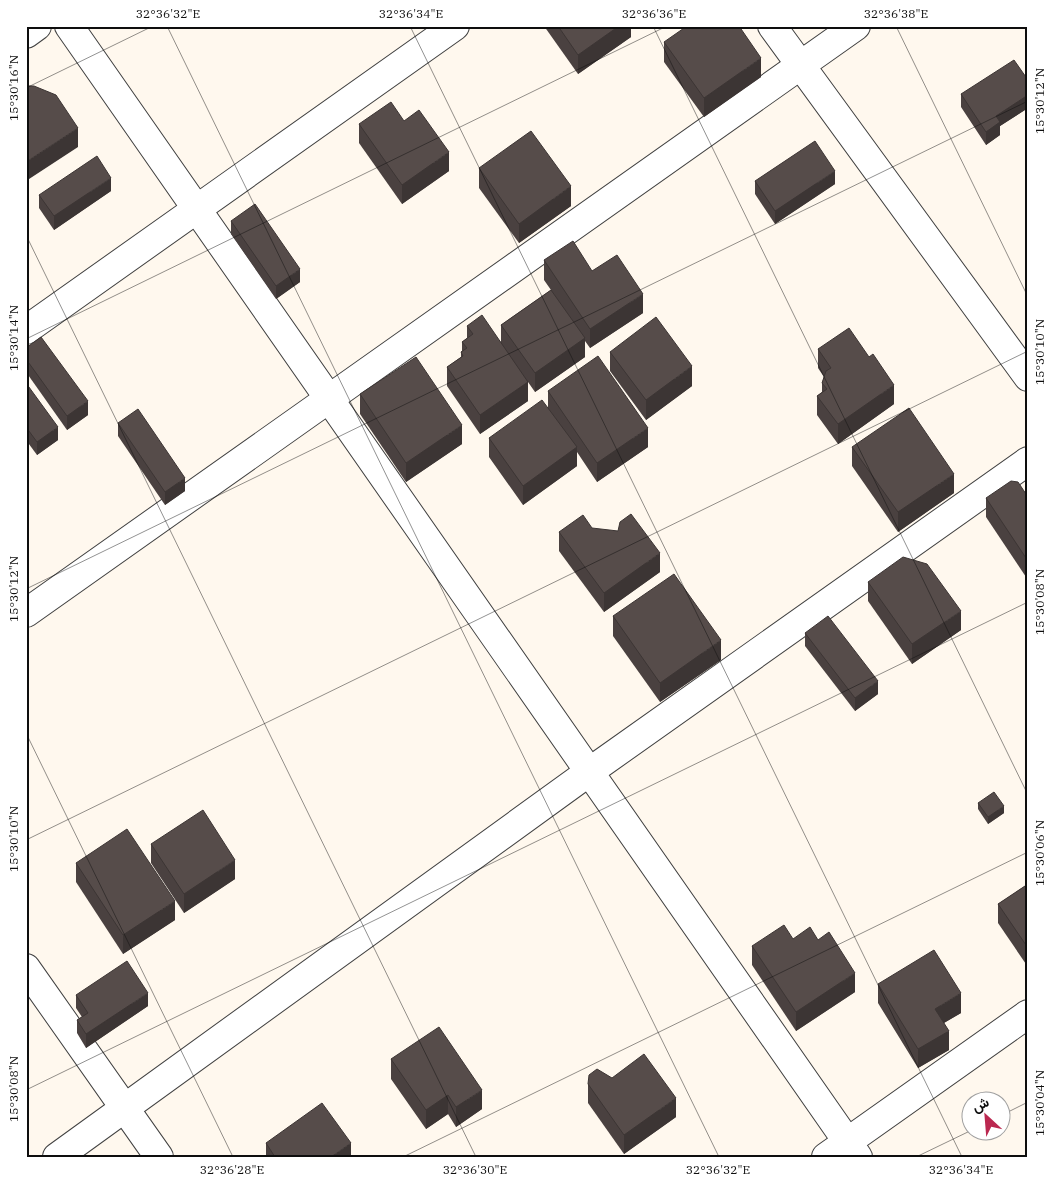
<svg xmlns="http://www.w3.org/2000/svg" width="1054" height="1183" viewBox="0 0 1054 1183" font-family="'IBM Plex Serif',Vazirmatn,serif">
<style>
.lines{fill:none;stroke-linecap:round;stroke-linejoin:round}
.minor-casing{stroke:#414141;stroke-width:30}
.minor{stroke:#fff;stroke-width:28}
.wall{fill:#4a4140}
.shaded-wall{fill:#3c3534}
.building{fill:#564c4a;stroke:#3c3534}
.ticks{fill:none;stroke:#0e0e0e;stroke-width:1;stroke-opacity:0.45}
.neatline{fill:none;stroke:#0e0e0e;stroke-width:2}
.ticks-label{font-size:12px;text-anchor:middle;fill:#0e0e0e}
</style>
<rect width="100%" height="100%" fill="#fff8ee"/>
<g class="lines">
<g class="minor-casing">
<g id="minor">
<polyline points="69,26 858,1157"/>
<polyline points="772,26 1028,377"/>
<polyline points="26,34 37,26"/>
<polyline points="26,330 455,26"/>
<polyline points="26,613 856,26"/>
<polyline points="26,968 159,1157"/>
<polyline points="57,1157 589,772 1028,461"/>
<polyline points="826,1157 1028,1014"/>
</g>
</g>
<use href="#minor" class="minor"/>
</g>
<g class="wall">
<polygon points="544,26 631,26 631,37 578,74"/>
<polygon points="664,42 761,77 704,117 664,62"/>
<polygon points="1028,80 1028,108 1000,126 1000,135 986,145 961,107 961,94"/>
<polygon points="359,124 449,171 402,204 359,143"/>
<polygon points="479,168 571,206 519,243 479,188"/>
<polygon points="755,181 835,184 775,224 755,194"/>
<polygon points="111,191 54,230 39,208 39,195"/>
<polygon points="231,221 300,282 276,299 231,234"/>
<polygon points="544,260 592,271 643,313 590,348 585,341 585,357 535,392 528,382 528,401 480,434 447,386 447,367 461,357 461,352 462,351 462,342 467,338 467,326 501,342 501,325 551,290 544,280"/>
<polygon points="26,348 88,415 67,430 26,372"/>
<polygon points="818,349 894,404 838,444 817,415 817,396 822,392 822,383 824,377 818,368"/>
<polygon points="610,352 692,386 646,420 610,371"/>
<polygon points="26,383 58,440 37,455 26,440"/>
<polygon points="548,391 648,447 597,482 577,452 577,466 523,505 489,457 489,438 548,407"/>
<polygon points="360,394 462,444 406,482 360,414"/>
<polygon points="118,423 185,491 165,505 118,436"/>
<polygon points="852,447 954,493 898,532 852,466"/>
<polygon points="1028,497 1028,580 986,517 986,498"/>
<polygon points="592,528 660,572 604,612 559,551 559,532"/>
<polygon points="868,582 961,630 912,664 868,601"/>
<polygon points="613,616 721,660 660,702 613,636"/>
<polygon points="805,633 878,694 855,711 805,646"/>
<polygon points="978,803 1004,813 988,824 978,809"/>
<polygon points="151,844 235,879 184,913 151,863"/>
<polygon points="76,863 175,920 123,954 76,882"/>
<polygon points="1028,884 1028,967 998,923 998,904"/>
<polygon points="793,939 855,992 796,1031 752,965 752,946"/>
<polygon points="878,984 961,1013 944,1023 949,1050 918,1068 878,1003"/>
<polygon points="76,995 148,1006 86,1048 77,1033 77,1020 82,1017 76,1008"/>
<polygon points="391,1059 482,1109 456,1127 448,1114 426,1129 391,1079"/>
<polygon points="588,1084 676,1117 624,1154 588,1103"/>
<polygon points="266,1143 351,1157 266,1157"/>
</g>
<g class="shaded-wall">
<polygon points="619,26 631,26 631,37 578,74 578,55"/>
<polygon points="761,58 761,77 704,117 704,98"/>
<polygon points="1028,95 1028,108 1000,126 1000,135 986,145 986,132 996,116"/>
<polygon points="78,128 78,147 26,181 26,162"/>
<polygon points="449,152 449,171 402,204 402,185"/>
<polygon points="835,171 835,184 775,224 775,211"/>
<polygon points="111,178 111,191 54,230 54,216"/>
<polygon points="571,186 571,206 519,243 519,224"/>
<polygon points="300,269 300,282 276,299 276,286"/>
<polygon points="643,294 643,313 590,348 590,329"/>
<polygon points="585,338 585,357 535,392 535,373"/>
<polygon points="692,366 692,386 646,420 646,400"/>
<polygon points="528,382 528,401 480,434 480,415"/>
<polygon points="894,385 894,404 838,444 838,424"/>
<polygon points="88,401 88,415 67,430 67,416"/>
<polygon points="462,425 462,444 406,482 406,463"/>
<polygon points="58,427 58,440 37,455 37,442"/>
<polygon points="648,428 648,447 597,482 597,463"/>
<polygon points="577,447 577,466 523,505 523,486"/>
<polygon points="954,474 954,493 898,532 898,512"/>
<polygon points="185,478 185,491 165,505 165,492"/>
<polygon points="660,553 660,572 604,612 604,593"/>
<polygon points="961,611 961,630 912,664 912,644"/>
<polygon points="721,640 721,660 660,702 660,683"/>
<polygon points="878,681 878,694 855,711 855,698"/>
<polygon points="1004,806 1004,813 988,824 988,817"/>
<polygon points="235,860 235,879 184,913 184,894"/>
<polygon points="175,901 175,920 123,954 123,935"/>
<polygon points="855,973 855,992 796,1031 796,1012"/>
<polygon points="148,993 148,1006 86,1048 86,1034"/>
<polygon points="961,993 961,1013 935,1028 935,1009"/>
<polygon points="949,1031 949,1050 918,1068 918,1049"/>
<polygon points="482,1090 482,1109 456,1127 456,1107"/>
<polygon points="448,1095 448,1114 426,1129 426,1110"/>
<polygon points="676,1098 676,1117 624,1154 624,1135"/>
<polygon points="351,1143 351,1157 331,1157"/>
</g>
<g class="building">
<polygon points="558,26 619,26 578,55"/>
<polygon points="687,26 739,26 761,58 704,98 664,42"/>
<polygon points="1014,60 1028,80 1028,95 996,116 1000,122 986,132 961,94"/>
<polygon points="26,86 34,86 56,95 78,128 26,162"/>
<polygon points="391,102 404,121 419,110 449,152 402,185 359,124"/>
<polygon points="531,131 571,186 519,224 479,168"/>
<polygon points="815,141 835,171 775,211 755,181"/>
<polygon points="97,156 111,178 54,216 39,195"/>
<polygon points="255,204 300,269 276,286 231,221"/>
<polygon points="573,241 592,271 617,255 643,294 590,329 544,260"/>
<polygon points="551,290 585,338 535,373 501,325"/>
<polygon points="482,315 528,382 480,415 447,367 463,356 461,352 467,348 462,342 473,334 467,326"/>
<polygon points="656,317 692,366 646,400 610,352"/>
<polygon points="849,328 869,357 873,354 894,385 838,424 817,396 827,389 822,383 826,371 831,368 818,349"/>
<polygon points="41,337 88,401 67,416 26,359 26,348"/>
<polygon points="598,356 648,428 597,463 548,391"/>
<polygon points="416,357 462,425 406,463 360,394"/>
<polygon points="26,383 58,427 37,442 26,427"/>
<polygon points="542,400 577,447 523,486 489,438"/>
<polygon points="909,408 954,474 898,512 852,447"/>
<polygon points="138,409 185,478 165,492 118,423"/>
<polygon points="1011,481 1018,482 1028,497 1028,561 986,498"/>
<polygon points="631,514 660,553 604,593 559,532 583,515 592,528 618,531 620,522"/>
<polygon points="903,557 927,564 961,611 912,644 868,582"/>
<polygon points="674,574 721,640 660,683 613,616"/>
<polygon points="828,616 878,681 855,698 805,633"/>
<polygon points="994,792 1004,806 988,817 978,803"/>
<polygon points="203,810 235,860 184,894 151,844"/>
<polygon points="127,829 175,901 123,935 76,863"/>
<polygon points="1028,884 1028,948 998,904"/>
<polygon points="784,925 793,939 810,927 818,940 829,932 855,973 796,1012 752,946"/>
<polygon points="934,950 961,993 935,1009 949,1031 918,1049 878,984"/>
<polygon points="127,961 148,993 86,1034 77,1020 88,1013 76,995"/>
<polygon points="439,1027 482,1090 456,1107 448,1095 426,1110 391,1059"/>
<polygon points="644,1054 676,1098 624,1135 588,1084 589,1075 597,1069 612,1078"/>
<polygon points="322,1103 351,1143 331,1157 275,1157 266,1143"/>
</g>
<path class="ticks" d="M167 26 719 1157M410 26 962 1157M653 26 1028 795M896 26 1028 297M26 88 153 26M26 235 476 1157M26 339 667 26M26 589 1028 101M26 733 233 1157M26 840 1028 351M26 1090 1028 602M1002 1115 1028 1102M403 1157 1028 852M916 1157 972 1130"/>
<rect width="1054" height="1183" fill="none" stroke="#ffffff" stroke-width="55"/>
<g transform="translate(986 1116) rotate(334)"><circle r="24" fill="#ffffff" stroke="#9f9f9f"/>
<path d="M0-4L9 19L0 12L-9 19Z" fill="#bb2850"/>
<text y="-8" font-size="14" font-weight="bold" text-anchor="middle" fill="#0e0e0e">ش</text>
</g>
<rect x="28" y="28" width="998" height="1128" class="neatline"/>
<g class="ticks-label">
<text x="168" y="18">32°36'32"E</text>
<text x="411" y="18">32°36'34"E</text>
<text x="654" y="18">32°36'36"E</text>
<text x="896" y="18">32°36'38"E</text>
<text transform="translate(14 88) rotate(-90)" y="4">15°30'16"N</text>
<text transform="translate(1040 101) rotate(-90)" y="4">15°30'12"N</text>
<text transform="translate(14 338) rotate(-90)" y="4">15°30'14"N</text>
<text transform="translate(1040 352) rotate(-90)" y="4">15°30'10"N</text>
<text transform="translate(14 589) rotate(-90)" y="4">15°30'12"N</text>
<text transform="translate(1040 602) rotate(-90)" y="4">15°30'08"N</text>
<text transform="translate(14 839) rotate(-90)" y="4">15°30'10"N</text>
<text transform="translate(1040 853) rotate(-90)" y="4">15°30'06"N</text>
<text transform="translate(14 1089) rotate(-90)" y="4">15°30'08"N</text>
<text transform="translate(1040 1103) rotate(-90)" y="4">15°30'04"N</text>
<text x="232" y="1174">32°36'28"E</text>
<text x="475" y="1174">32°36'30"E</text>
<text x="718" y="1174">32°36'32"E</text>
<text x="961" y="1174">32°36'34"E</text>
</g>
</svg>
